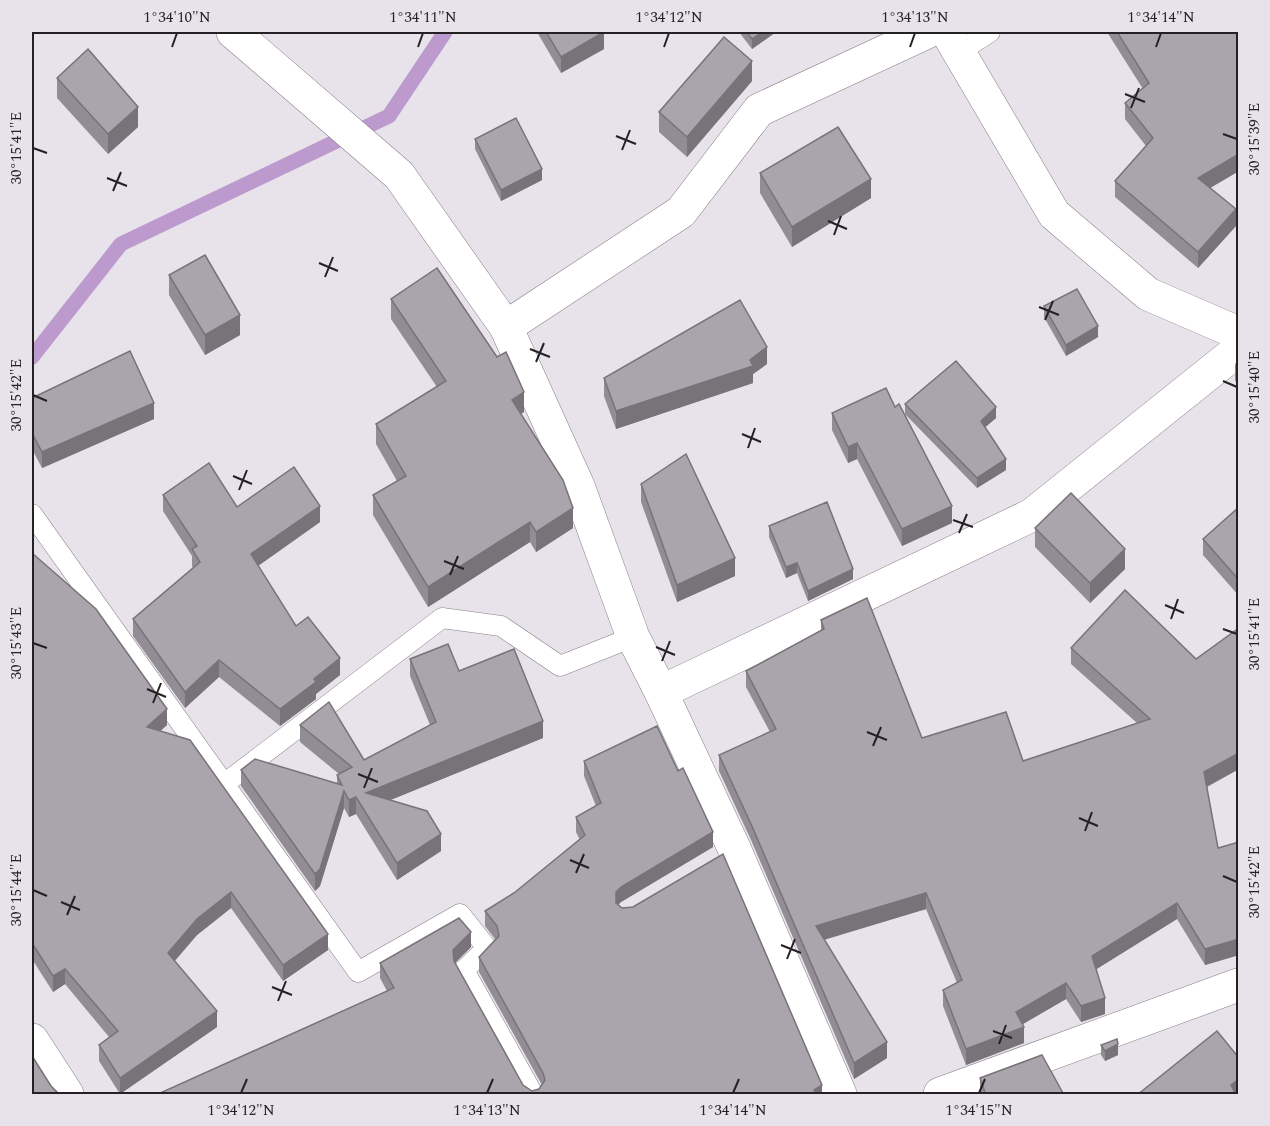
<svg xmlns="http://www.w3.org/2000/svg" width="1270" height="1126" viewBox="0 0 1270 1126" font-family="Spectral,serif">
<style>
.lines{fill:none;stroke-linecap:round;stroke-linejoin:round}
.stream{stroke:#bd9acd;stroke-width:15}
.service-casing{stroke:#858088;stroke-width:21}
.minor-casing{stroke:#858088;stroke-width:34}
.service{stroke:#fff;stroke-width:20}
.minor{stroke:#fff;stroke-width:33}
.wall{fill:#928d94}
.shaded-wall{fill:#777378}
.building{fill:#aaa4ac;stroke:#777378;stroke-width:1.5}
.ticks{fill:none;stroke:#232124;stroke-width:2}
.neatline{fill:none;stroke:#232124;stroke-width:2}
.ticks-label{font-size:15px;text-anchor:middle;fill:#232124}
</style>
<rect width="100%" height="100%" fill="#e8e2eb"/>
<g class="lines">
<polyline class="stream" points="32,357 121,244 389,116 445,32"/>
<g class="service-casing">
<g id="service">
<polyline points="959,52 990,32"/>
<polyline points="32,514 358,972 460,914 487,948 464,970 533,1094"/>
<polyline points="224,784 442,618 501,626 560,666 633,637"/>
</g>
</g>
<g class="minor-casing">
<g id="minor">
<polyline points="233,32 399,175 506,327 578,486 633,637 661,692 734,848 840,1094"/>
<polyline points="947,32 1054,214 1148,294 1238,333"/>
<polyline points="506,327 681,212 759,110 927,32"/>
<polyline points="661,692 1032,515 1238,350"/>
<polyline points="32,1040 67,1094"/>
<polyline points="940,1094 1238,985"/>
</g>
</g>
<use href="#service" class="service"/>
<use href="#minor" class="minor"/>
</g>
<g class="wall">
<polygon points="537,32 604,32 604,49 561,73"/>
<polygon points="739,32 776,32 752,49"/>
<polygon points="1107,32 1239,32 1239,171 1210,188 1236,226 1198,268 1115,197 1115,181 1146,146 1125,119 1125,103 1143,89"/>
<polygon points="57,78 138,127 108,154 57,98"/>
<polygon points="752,81 687,157 659,132 659,112"/>
<polygon points="475,139 542,180 501,201 475,149"/>
<polygon points="760,173 871,198 792,247 760,193"/>
<polygon points="169,275 240,335 205,355 169,295"/>
<polygon points="391,299 524,412 521,414 573,528 536,552 530,542 428,607 373,515 373,495 397,481 376,444 376,424 437,387 391,319"/>
<polygon points="1044,306 1098,337 1066,356 1044,317"/>
<polygon points="1239,360 1239,383 1235,381 1235,364"/>
<polygon points="767,364 753,374 753,383 616,429 604,396 604,378"/>
<polygon points="32,398 154,419 42,468 32,449"/>
<polygon points="905,404 996,418 985,427 1006,470 977,488 905,414"/>
<polygon points="895,407 952,523 902,546 857,459 848,463 832,430 832,413"/>
<polygon points="641,484 735,576 677,602 641,502"/>
<polygon points="163,495 320,522 258,566 296,626 340,675 316,694 316,699 280,726 219,677 185,708 133,636 133,619 193,568 192,566 192,556 163,511"/>
<polygon points="1239,507 1239,596 1203,555 1203,539"/>
<polygon points="769,526 853,579 808,601 797,573 786,578 769,537"/>
<polygon points="1035,528 1125,569 1090,603 1035,547"/>
<polygon points="32,553 167,725 160,731 328,950 283,981 231,908 197,935 175,961 217,1027 120,1094 99,1061 99,1045 109,1037 65,984 53,992 32,959"/>
<polygon points="821,620 922,738 1023,761 1137,723 1071,664 1071,648 1239,769 1207,787 1218,848 1239,842 1239,955 1205,965 1177,919 1096,969 1105,1014 1081,1022 1066,999 1023,1024 1024,1043 966,1065 943,1006 943,990 957,983 926,909 824,940 887,1058 854,1079 751,840 719,771 719,755 770,732 746,687 746,671 821,630"/>
<polygon points="410,659 459,671 543,738 390,800 441,851 397,880 356,814 349,817 344,808 320,886 315,891 241,786 241,770 337,784 337,775 339,774 300,742 300,725 364,760 430,725 410,676"/>
<polygon points="584,761 713,847 621,902 618,904 822,1095 160,1095 160,1093 387,991 380,978 380,963 471,947 455,963 523,1085 532,1091 539,1089 542,1085 479,972 479,957 495,939 485,926 485,911 514,893 580,840 576,832 576,817 596,806 584,776"/>
<polygon points="1101,1045 1118,1055 1105,1061 1101,1055"/>
<polygon points="980,1078 1064,1095 980,1095"/>
</g>
<g class="shaded-wall">
<polygon points="604,32 604,49 561,73 561,57"/>
<polygon points="762,32 776,32 752,49 752,39"/>
<polygon points="752,61 752,81 687,157 687,137"/>
<polygon points="138,107 138,127 108,154 108,134"/>
<polygon points="1239,154 1239,171 1198,195 1198,178"/>
<polygon points="542,169 542,180 501,201 501,190"/>
<polygon points="871,179 871,198 792,247 792,227"/>
<polygon points="1236,209 1236,226 1198,268 1198,252"/>
<polygon points="240,315 240,335 205,355 205,335"/>
<polygon points="1098,326 1098,337 1066,356 1066,345"/>
<polygon points="767,347 767,364 753,374 753,383 616,429 616,411 750,360"/>
<polygon points="524,392 524,412 512,419 512,400"/>
<polygon points="154,403 154,419 42,468 42,452"/>
<polygon points="996,407 996,418 981,431 981,421"/>
<polygon points="857,443 857,459 848,463 848,447"/>
<polygon points="1006,459 1006,470 977,488 977,478"/>
<polygon points="320,506 320,522 251,571 251,554"/>
<polygon points="952,506 952,523 902,546 902,529"/>
<polygon points="573,508 573,528 536,552 536,532"/>
<polygon points="530,522 530,542 428,607 428,587"/>
<polygon points="1125,549 1125,569 1090,603 1090,583"/>
<polygon points="735,558 735,576 677,602 677,585"/>
<polygon points="797,563 797,573 786,578 786,567"/>
<polygon points="853,569 853,579 808,601 808,591"/>
<polygon points="340,658 340,675 316,694 316,699 280,726 280,709 314,679"/>
<polygon points="219,660 219,677 185,708 185,692"/>
<polygon points="167,709 167,725 147,743 147,727"/>
<polygon points="543,721 543,738 366,810 366,793"/>
<polygon points="1239,753 1239,769 1204,788 1204,772"/>
<polygon points="344,791 344,808 320,886 315,891 315,874"/>
<polygon points="356,797 356,814 349,817 349,800"/>
<polygon points="713,832 713,847 621,902 616,907 616,892 621,887"/>
<polygon points="441,834 441,851 397,880 397,863"/>
<polygon points="231,892 231,908 197,935 168,968 168,953 197,919"/>
<polygon points="926,893 926,909 816,942 816,926"/>
<polygon points="1177,903 1177,919 1092,972 1092,956"/>
<polygon points="471,932 471,947 453,965 453,950"/>
<polygon points="328,934 328,950 283,981 283,965"/>
<polygon points="1239,939 1239,955 1205,965 1205,949"/>
<polygon points="65,969 65,984 53,992 53,976"/>
<polygon points="1066,983 1066,999 1016,1028 1016,1012"/>
<polygon points="1105,998 1105,1014 1081,1022 1081,1006"/>
<polygon points="217,1011 217,1027 120,1094 120,1078"/>
<polygon points="1024,1027 1024,1043 966,1065 966,1049"/>
<polygon points="887,1042 887,1058 854,1079 854,1063"/>
<polygon points="1118,1044 1118,1055 1105,1061 1105,1051"/>
<polygon points="1239,1079 1239,1095 1231,1095 1231,1085"/>
<polygon points="822,1085 822,1095 814,1095 814,1090"/>
</g>
<g class="building">
<polygon points="546,32 604,32 561,57"/>
<polygon points="747,32 762,32 752,39"/>
<polygon points="1117,32 1239,32 1239,154 1198,178 1236,209 1198,252 1115,181 1153,138 1125,103 1149,83"/>
<polygon points="724,37 752,61 687,137 659,112"/>
<polygon points="88,49 138,107 108,134 57,78"/>
<polygon points="516,118 542,169 501,190 475,139"/>
<polygon points="838,127 871,179 792,227 760,173"/>
<polygon points="205,255 240,315 205,335 169,275"/>
<polygon points="437,268 497,357 506,352 524,392 512,400 563,480 573,508 536,532 530,522 428,587 373,495 406,476 376,424 446,381 391,299"/>
<polygon points="1077,289 1098,326 1066,345 1044,306"/>
<polygon points="740,300 767,347 750,360 753,366 616,411 604,378"/>
<polygon points="130,351 154,403 42,452 32,433 32,398"/>
<polygon points="956,361 996,407 981,421 1006,459 977,478 905,404"/>
<polygon points="886,388 895,407 899,404 952,506 902,529 857,443 848,447 832,413"/>
<polygon points="686,454 735,558 677,585 641,484"/>
<polygon points="209,463 237,507 294,467 320,506 251,554 296,626 308,617 340,658 314,679 316,682 280,709 219,660 185,692 133,619 200,562 192,549 197,546 163,495"/>
<polygon points="1071,493 1125,549 1090,583 1035,528"/>
<polygon points="827,502 853,569 808,591 797,563 786,567 769,526"/>
<polygon points="1239,507 1239,580 1203,539"/>
<polygon points="32,553 96,609 167,709 147,727 190,740 328,934 283,965 231,892 197,919 168,953 217,1011 120,1078 99,1045 118,1031 65,969 53,976 32,943"/>
<polygon points="1125,590 1196,659 1239,628 1239,753 1204,772 1218,848 1239,842 1239,939 1205,949 1177,903 1092,956 1105,998 1081,1006 1066,983 1016,1012 1024,1027 966,1049 943,990 962,980 926,893 816,926 887,1042 854,1063 751,824 719,755 776,729 746,671 824,629 821,620 867,598 922,738 1006,712 1023,761 1150,719 1071,648"/>
<polygon points="448,644 459,671 514,649 543,721 366,793 427,811 441,834 397,863 356,797 349,800 344,791 320,869 315,874 241,770 255,759 342,785 337,775 352,767 300,725 329,702 364,760 436,722 410,659"/>
<polygon points="657,726 678,771 683,768 713,832 621,887 616,892 616,903 622,908 633,907 723,854 822,1085 814,1090 817,1095 161,1095 160,1093 394,988 380,963 459,918 471,932 453,950 454,961 523,1085 532,1091 539,1089 545,1080 543,1073 479,957 499,936 497,926 485,911 514,893 585,835 576,817 601,803 584,761"/>
<polygon points="1217,1031 1239,1058 1239,1079 1231,1085 1236,1095 1137,1095"/>
<polygon points="1117,1039 1118,1044 1105,1051 1101,1045"/>
<polygon points="1042,1055 1064,1095 986,1095 980,1078"/>
<polygon points="32,1056 51,1086 57,1092 54,1095 32,1095"/>
</g>
<path class="ticks" d="M172 47 177 33M418 47 423 33M664 47 669 33M910 47 915 33M1156 47 1161 33M1125 94 1145 102M1131 108 1139 88M1223 134 1237 139M616 136 636 144M33 148 47 153M622 150 630 130M107 178 127 186M113 191 121 172M828 221 847 229M834 235 841 216M319 263 338 271M325 277 333 257M1039 307 1059 315M1045 320 1053 301M530 349 550 357M536 362 544 343M1223 381 1237 387M33 395 47 401M742 434 761 442M748 448 755 428M233 476 252 484M239 490 247 470M953 520 973 527M959 533 967 514M444 561 464 569M450 575 458 556M1165 605 1184 613M1171 619 1178 599M1223 629 1237 634M33 643 47 648M656 647 675 655M662 661 670 641M147 689 166 697M153 703 161 683M867 732 887 740M873 746 881 727M358 774 378 782M364 788 372 768M1079 818 1098 826M1085 831 1092 812M570 860 589 868M576 873 584 854M1223 876 1237 882M33 890 47 896M61 902 80 910M67 915 75 896M781 945 801 953M787 959 795 939M272 987 292 995M278 1001 286 981M993 1031 1012 1038M999 1044 1006 1025M241 1093 247 1079M487 1093 493 1079M733 1093 739 1079M979 1093 985 1079"/>
<rect width="1270" height="1126" fill="none" stroke="#e8e2eb" stroke-width="66"/>
<rect x="33" y="33" width="1204" height="1060" class="neatline"/>
<g class="ticks-label">
<text x="177" y="22">1°34'10"N</text>
<text x="423" y="22">1°34'11"N</text>
<text x="669" y="22">1°34'12"N</text>
<text x="915" y="22">1°34'13"N</text>
<text x="1161" y="22">1°34'14"N</text>
<text transform="translate(1254 139) rotate(-90)" y="5">30°15'39"E</text>
<text transform="translate(16 148) rotate(-90)" y="5">30°15'41"E</text>
<text transform="translate(1254 387) rotate(-90)" y="5">30°15'40"E</text>
<text transform="translate(16 395) rotate(-90)" y="5">30°15'42"E</text>
<text transform="translate(1254 634) rotate(-90)" y="5">30°15'41"E</text>
<text transform="translate(16 643) rotate(-90)" y="5">30°15'43"E</text>
<text transform="translate(1254 882) rotate(-90)" y="5">30°15'42"E</text>
<text transform="translate(16 890) rotate(-90)" y="5">30°15'44"E</text>
<text x="241" y="1115">1°34'12"N</text>
<text x="487" y="1115">1°34'13"N</text>
<text x="733" y="1115">1°34'14"N</text>
<text x="979" y="1115">1°34'15"N</text>
</g>
</svg>
